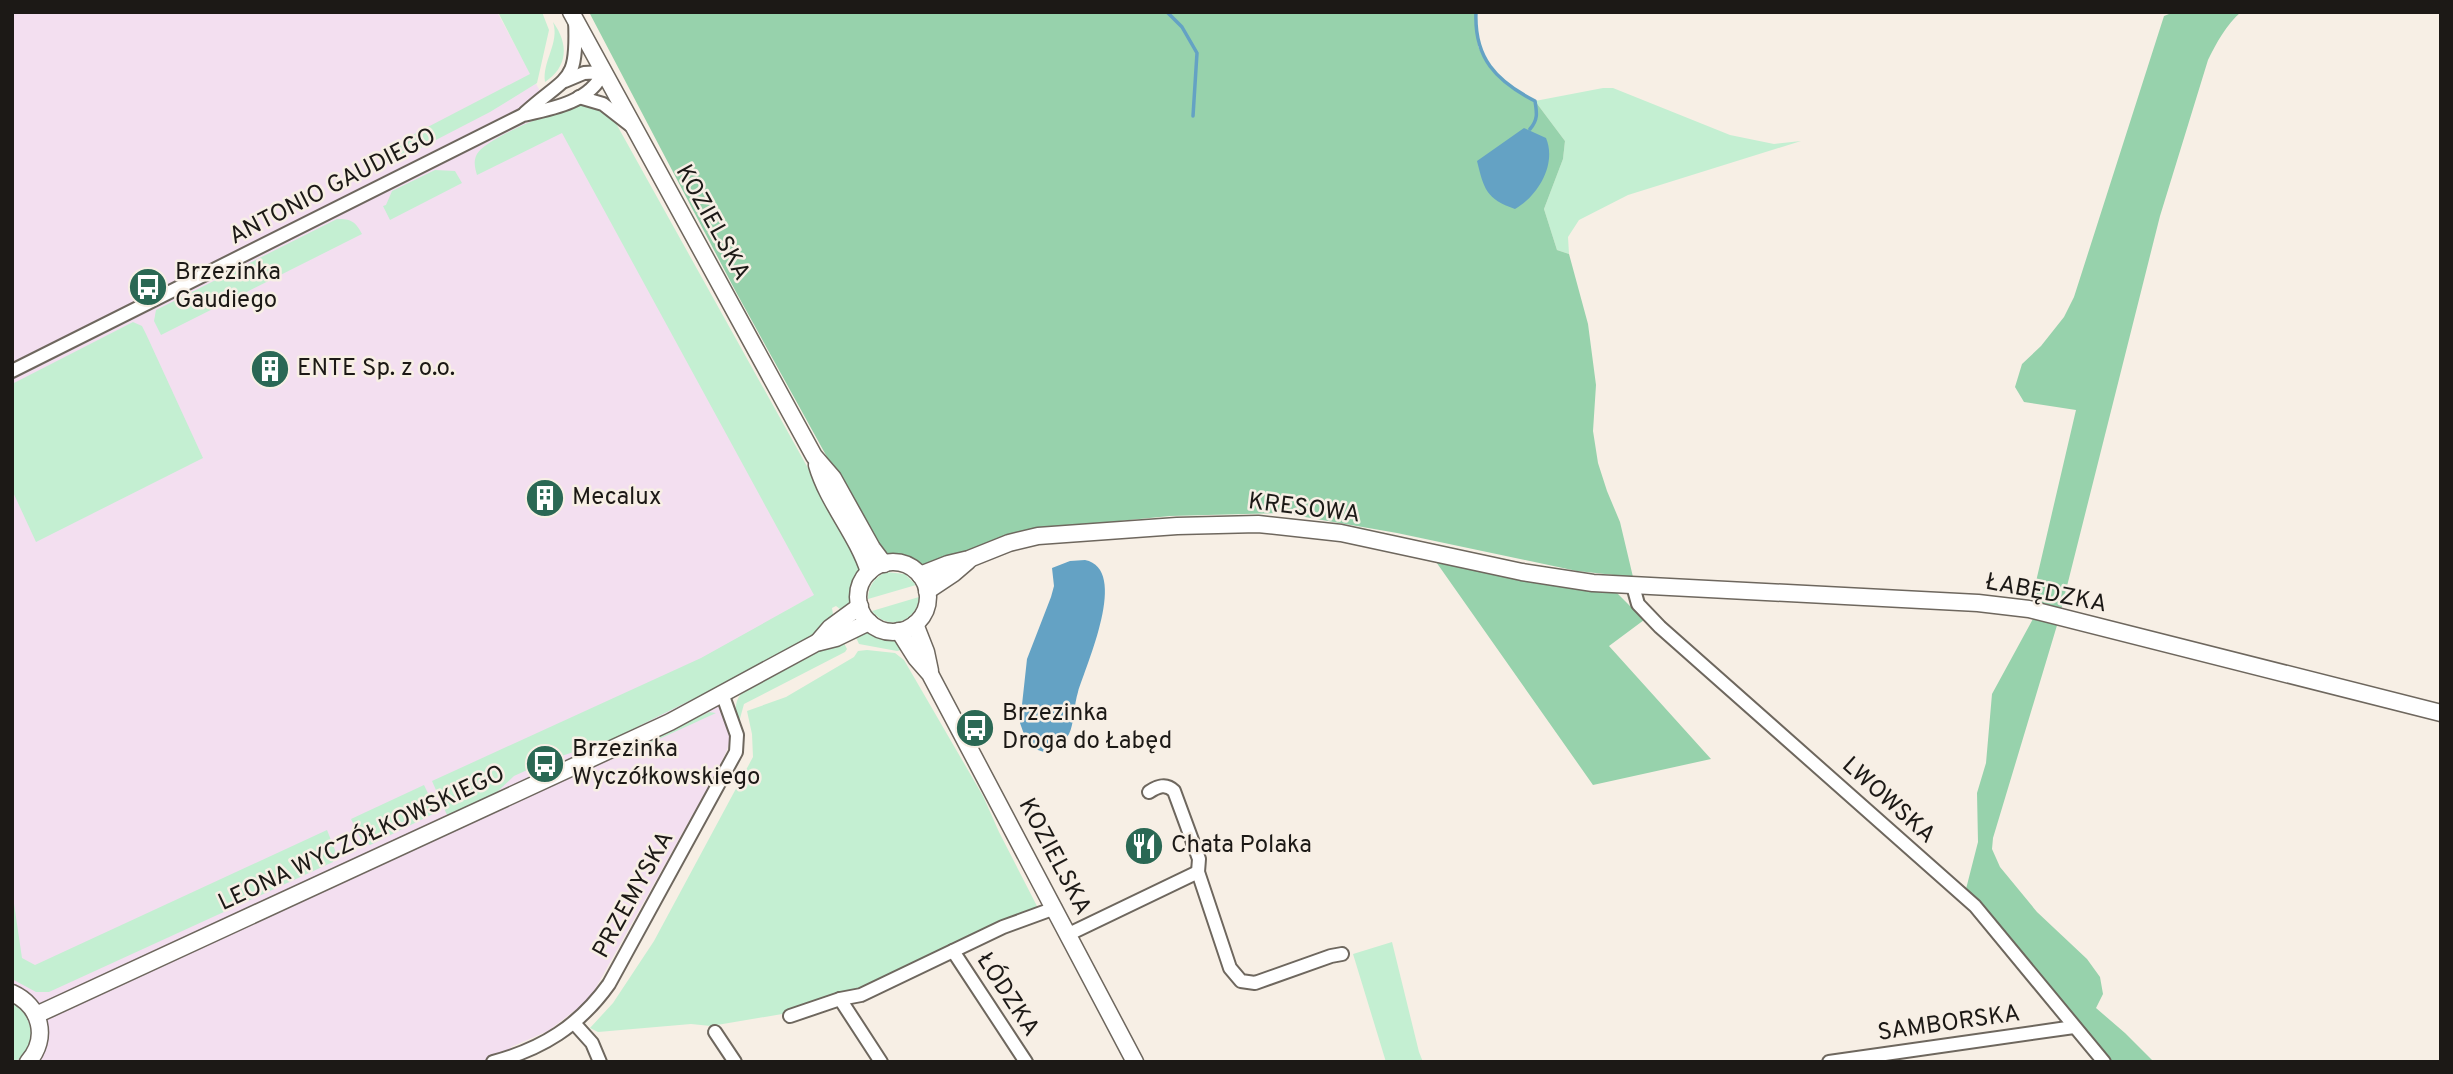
<svg xmlns="http://www.w3.org/2000/svg" width="2453" height="1074" viewBox="0 0 2453 1074" font-family="Overpass,sans-serif">
<style>
.industrial{fill:#f3dff0}
.green{fill:#c4efd2}
.forest{fill:#97d2ac}
.water{fill:#64a2c4}
.lines{fill:none;stroke-linecap:round;stroke-linejoin:round}
.stream{stroke:#64a2c4;stroke-width:3.5}
.minor-casing{stroke:#6e675e;stroke-width:16}
.tertiary-casing{stroke:#6e675e;stroke-width:19}
.minor{stroke:#fff;stroke-width:12}
.tertiary{stroke:#fff;stroke-width:16}
.labels{text-anchor:middle;dominant-baseline:central;stroke-width:5;stroke-linejoin:round;paint-order:stroke}
.street-label{font-size:24px;fill:#1c1916;stroke:#f7efe5}
.poi-label{font-size:24px;fill:#1c1916;stroke:#f7efe5;text-anchor:start}
</style>
<rect width="100%" height="100%" fill="#f7efe5"/>
<polygon class="industrial" points="12,12 497,12 815,595 787,610 719,697 732,733 727,750 717,771 594,991 582,1005 548,1031 511,1047 520,1062 12,1062"/>
<g class="green">
<polygon points="498,12 542,12 549,30 537,83 490,112 403,157 395,144 530,74"/>
<path d="M553 22C569 44 568 67 545 82 542 61 560 43 553 22Z"/>
<polygon points="1603,88 1613,88 1730,135 1774,144 1801,141 1628,195 1579,220 1568,237 1569,254 1557,250 1544,209 1563,159 1565,141 1535,101"/>
<path d="M583 104 597 107 613 118 858 558C860 577 854 594 844 612L836 606 832 608 834 621 783 654 611 740 549 760 514 776 494 795 447 815 432 781 701 658 814 595 562 133 477 175C475 168 473 161 477 154 487 137 563 107 583 104Z"/>
<polygon points="435,170 455,171 462,183 390,220 383,206 386,205 392,191"/>
<path d="M337 219C351 219 355 221 362 234L161 335 154 321 156 310Z"/>
<polygon points="133,322 142,326 146,334 203,458 36,542 12,490 12,384"/>
<path d="M886 572 905 574 916 585 868 599C868 586 875 577 886 572Z"/>
<path d="M919 597C917 622 888 632 872 611Z"/>
<polygon points="865,632 894,639 905,649 897,651 859,644 854,633"/>
<path d="M842 639 847 649 845 652 744 704 739 722C735 713 734 702 741 694Z"/>
<polygon points="867,650 895,653 904,660 983,796 999,832 1039,910 863,990 788,1013 711,1026 691,1024 598,1032 590,1028 613,1003 654,941 753,757 752,734 747,711 786,697 854,657 858,651"/>
<polygon points="709,712 716,713 633,751 629,749"/>
<polygon points="424,785 437,812 370,845 361,839 351,819"/>
<polygon points="327,830 335,850 333,862 49,992 36,992 12,979 12,890 22,958 35,965"/>
<polygon points="1392,942 1419,1052 1423,1062 1386,1062 1353,954"/>
<path d="M12 1002C34 1014 41 1054 12 1062Z"/>
</g>
<g class="forest">
<polygon points="589,12 1476,12 1478,46 1486,62 1507,84 1535,101 1565,141 1563,159 1544,209 1557,250 1569,254 1588,324 1596,385 1593,431 1598,463 1607,491 1620,522 1633,577 1577,571 1397,533 1282,513 1170,516 1048,528 998,539 936,565 923,566 888,555 875,544 736,292"/>
<path d="M2174 12H2241C2226 25 2217 42 2208 60L2160 216 2061 610 2031 603 2076 410 2024 402 2015 387 2022 364 2041 346 2064 317 2074 297 2164 16Z"/>
<polygon points="1434,559 1582,589 1617,593 1644,620 1609,646 1711,759 1593,785"/>
<polygon points="2034,617 2058,622 1993,838 1992,849 2000,867 2037,912 2087,959 2100,977 2103,994 2096,1008 2125,1033 2154,1062 2110,1062 1966,889 1978,842 1977,793 1986,763 1992,694"/>
</g>
<g class="water">
<path d="M1524 128 1546 138C1557 164 1538 196 1515 209 1486 199 1484 189 1477 161Z"/>
<path d="M1085 560C1130 569 1086 665 1078 692 1074 704 1074 725 1069 734 1062 745 1055 748 1044 752L1035 749 1026 740 1020 723 1027 659 1051 597 1054 586 1052 568 1070 561Z"/>
</g>
<g class="lines">
<g class="stream">
<polyline points="1167,12 1182,27 1197,53 1193,116"/>
<path d="M1476 12C1474 58 1496 81 1535 101 1537 113 1538 120 1530 129"/>
</g>
<g class="minor-casing">
<g id="minor">
<polyline points="579,97 603,104 630,125"/>
<path d="M525 113C568 74 578 85 575 20"/>
<path d="M12 371 523 115C551 109 591 102 603 72L584 73 565 81"/>
<polyline points="1633,586 1638,604 1660,627 1975,906 2104,1062"/>
<path d="M1149 792C1158 786 1166 783 1174 791L1199 859 1198 872 1230 968 1241 981 1255 983 1331 956 1342 954"/>
<polyline points="1069,934 1198,872"/>
<polyline points="953,951 1026,1062"/>
<polyline points="840,999 881,1062"/>
<polyline points="790,1016 840,999 861,995 1003,927 1055,908"/>
<polyline points="574,1023 592,1043 600,1062"/>
<polyline points="715,1032 735,1062"/>
<path d="M493 1062C542 1049 579 1026 609 984L736 752 737 735 723 696"/>
<polyline points="1829,1062 2074,1027"/>
</g>
</g>
<g class="tertiary-casing">
<g id="tertiary">
<polyline points="571,12 814,456 833,478 872,548 884,564"/>
<path d="M817 465C828 503 857 534 869 572"/>
<circle cx="893" cy="597" r="35"/>
<polyline points="920,575 948,564 969,559 1009,543 1038,536 1177,526 1258,524 1341,533 1522,572 1593,583 1978,603 2029,609 2441,713"/>
<polyline points="927,591 954,573 968,561"/>
<polyline points="915,624 926,652 930,671"/>
<polyline points="899,631 916,658 930,674 1135,1062"/>
<polyline points="818,642 830,628 860,606"/>
<path d="M12 993C41 1006 49 1038 28 1062"/>
<polyline points="36,1015 670,722 816,643 836,638 869,622"/>
</g>
</g>
<use href="#minor" class="minor"/>
<use href="#tertiary" class="tertiary"/>
</g>
<defs>
<g id="bus-disc" transform="scale(2.0125)"><circle r="9.5" fill="#2a6854" stroke="#f7efe5"/><path d="M-5-6H5V4H4V6H2V4H-2V6H-4V4H-5ZM-3.5-4V0h7V-4ZM-3.5 1.2v1.5H-2V1.2ZM2 1.2v1.5H3.5V1.2Z" fill="#fff"/></g>
<g id="building-disc" transform="scale(2.0125)"><circle r="9.5" fill="#2a6854" stroke="#f7efe5"/><path d="M-4-6H4V6H1V3H-1V6H-4ZM-2.5-4.3h1.7v1.8h-1.7ZM.8-4.3h1.7v1.8H.8ZM-2.5-1h1.7V.8h-1.7ZM.8-1h1.7V.8H.8Z" fill="#fff"/></g>
<g id="restaurant-disc" transform="scale(2.0125)"><circle r="9.5" fill="#2a6854" stroke="#f7efe5"/><path d="M-5-6h1v4h1v-4h1v4h1v-4h1v5L-1.5 .5V6h-2V.5L-5-1ZM5-6V6H3V1.5H1.5Q1.5-4 5-6Z" fill="#fff"/></g>
</defs>
<g fill-rule="evenodd">
<use href="#bus-disc" x="148" y="287"/>
<use href="#building-disc" x="270" y="369"/>
<use href="#building-disc" x="545" y="498"/>
<use href="#bus-disc" x="975" y="728"/>
<use href="#bus-disc" x="545" y="764"/>
<use href="#restaurant-disc" x="1144" y="846"/>
</g>
<g class="labels">
<g class="street-label">
<text transform="translate(333 187) rotate(-27)">ANTONIO GAUDIEGO</text>
<text transform="translate(712 223) rotate(61)">KOZIELSKA</text>
<text transform="translate(1304 509) rotate(7)">KRESOWA</text>
<text transform="translate(2046 594) rotate(11)">ŁABĘDZKA</text>
<text transform="translate(1888 801) rotate(42)">LWOWSKA</text>
<text transform="translate(362 839) rotate(-25)">LEONA WYCZÓŁKOWSKIEGO</text>
<text transform="translate(1054 857) rotate(62)">KOZIELSKA</text>
<text transform="translate(634 895) rotate(-61)">PRZEMYSKA</text>
<text transform="translate(1007 995) rotate(57)">ŁÓDZKA</text>
<text transform="translate(1949 1024) rotate(-8)">SAMBORSKA</text>
</g>
<g class="poi-label">
<text x="175" y="273">Brzezinka<tspan x="175" dy="28">Gaudiego</tspan></text>
<text x="297" y="369">ENTE Sp. z o.o.</text>
<text x="572" y="498">Mecalux</text>
<text x="1002" y="714">Brzezinka<tspan x="1002" dy="28">Droga do Łabęd</tspan></text>
<text x="572" y="750">Brzezinka<tspan x="572" dy="28">Wyczółkowskiego</tspan></text>
<text x="1171" y="846">Chata Polaka</text>
</g>
</g>
<rect width="2453" height="1074" fill="none" stroke="#1c1916" stroke-width="28"/>
</svg>
